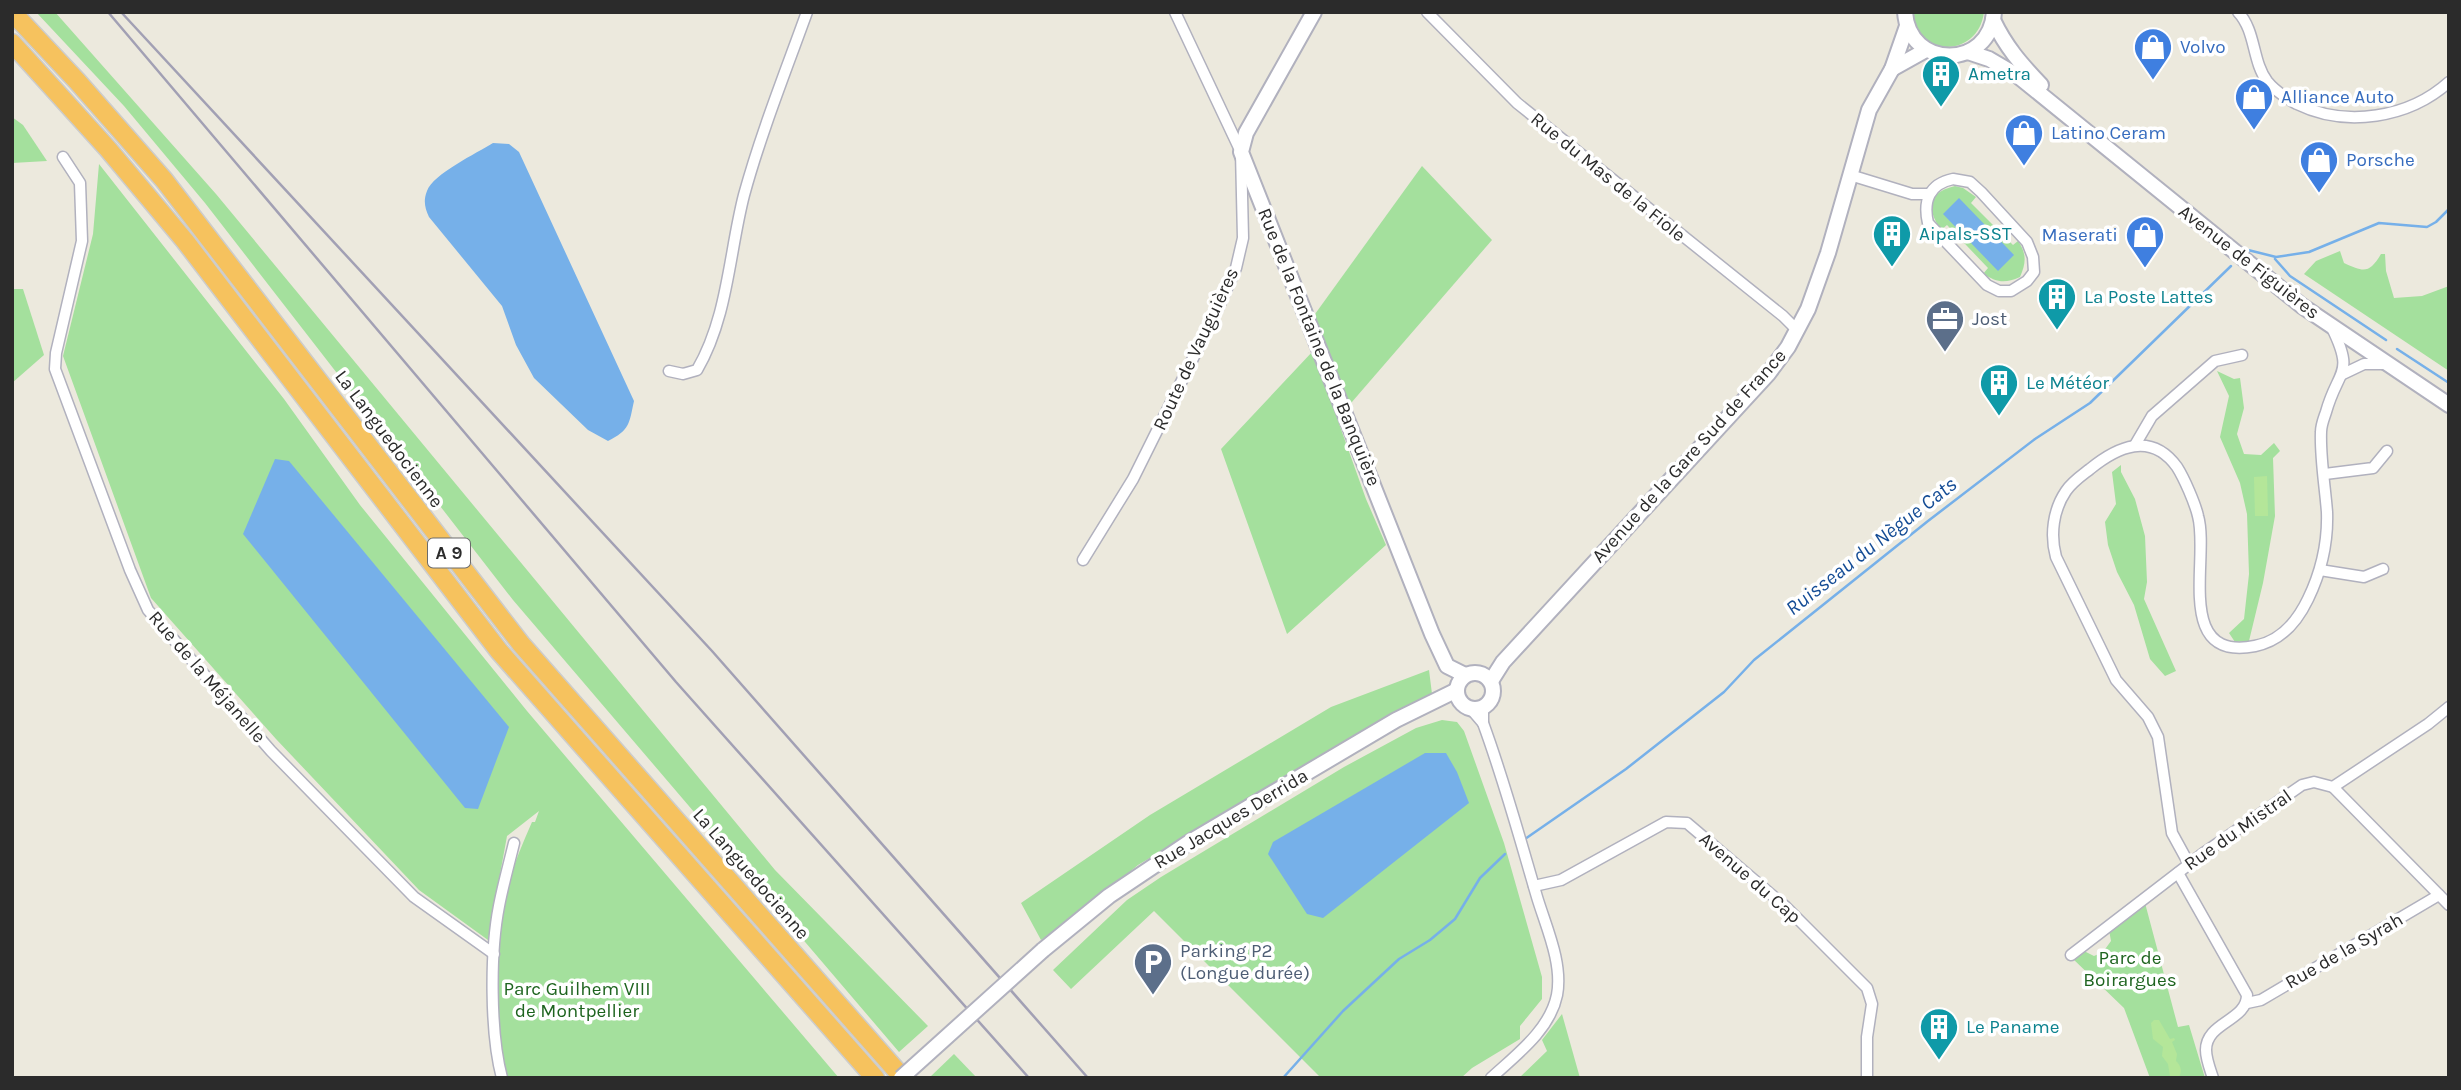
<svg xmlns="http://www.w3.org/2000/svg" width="2461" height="1090" viewBox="0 0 2461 1090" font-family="Karla,sans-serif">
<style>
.green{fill:#a4e09d}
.pitch{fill:#b4e699}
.water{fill:#76b0e9}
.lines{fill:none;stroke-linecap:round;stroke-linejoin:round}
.stream{stroke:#76b0e9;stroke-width:2.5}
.street-casing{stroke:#b1b1be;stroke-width:13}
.secondary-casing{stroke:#b1b1be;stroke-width:18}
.highway-casing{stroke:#ccc;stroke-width:21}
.street{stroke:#fff;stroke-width:10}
.secondary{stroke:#fff;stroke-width:14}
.highway{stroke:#f6c25e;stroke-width:18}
.rail{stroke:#a2a0b4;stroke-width:2.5}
.secondary-bridge-casing{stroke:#b1b1be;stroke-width:18;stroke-linecap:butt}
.secondary-bridge{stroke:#fff;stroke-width:14}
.labels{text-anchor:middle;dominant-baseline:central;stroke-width:7;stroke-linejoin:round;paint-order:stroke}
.shield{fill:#fff;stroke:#6b6b6b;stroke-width:2}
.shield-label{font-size:18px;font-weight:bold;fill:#2b2b2b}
.shop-label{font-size:19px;fill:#366cbe;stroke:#fff;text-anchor:start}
.culture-label{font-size:19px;fill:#0d838f;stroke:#fff;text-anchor:start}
.street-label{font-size:19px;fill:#2b2b2b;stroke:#fff}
.service-label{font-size:19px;fill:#4e5e75;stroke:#fff;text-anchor:start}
.park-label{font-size:19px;fill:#1e641f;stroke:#fff}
.water-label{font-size:21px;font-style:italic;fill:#144c95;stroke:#fff}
</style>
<rect width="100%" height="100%" fill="#ece9dd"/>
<g class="green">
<polygon points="36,12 55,12 216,194 775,870 928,1026 899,1052 513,600 205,203 124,106"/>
<path d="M1914 12H1984C1978 60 1913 57 1914 12Z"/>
<polygon points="12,117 23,125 47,161 12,163"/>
<path d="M99 164 284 399 360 505 527 711 839 1078H507C497 1026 492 950 504 899 510 873 521 847 532 822H535L539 811 507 836 488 940 419 890 276 739 151 598 63 356 93 234Z"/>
<polygon points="1422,166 1492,240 1345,410 1310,321"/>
<path d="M1955 186 1963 188 1976 197 1971 203 2013 245 2018 241C2027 254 2026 263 2020 277 2004 284 1997 282 1983 274L1988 268 1947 225 1941 230C1927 209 1926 193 1955 186Z"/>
<path d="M2340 251 2344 263C2364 272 2369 274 2381 254H2385L2386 271 2394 298 2422 296 2449 286V371L2304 274 2316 261Z"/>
<polygon points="12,289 23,289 44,355 12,383"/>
<polygon points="1313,351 1366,499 1386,545 1287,634 1221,449"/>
<polygon points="2217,371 2234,379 2240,378 2244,408 2237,434 2244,454 2261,455 2274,443 2280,451 2273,458 2275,516 2263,583 2249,641 2235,642 2229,633 2244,619 2249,574 2247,514 2240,483 2220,437 2229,396"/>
<polygon points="2121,465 2121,472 2135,499 2145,536 2147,582 2144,599 2176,671 2165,676 2150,659 2134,605 2117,572 2108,545 2105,522 2116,504 2112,472"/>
<polygon points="1429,670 1432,694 1341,744 1138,865 1074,918 1041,940 1021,903 1150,815 1331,707"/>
<polygon points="1442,720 1457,722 1464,731 1504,843 1542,977 1542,999 1520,1026 1520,1039 1472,1068 1461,1078 1321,1078 1154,911 1071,989 1053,970 1127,900 1161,877 1344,767 1416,728"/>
<polygon points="2145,903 2178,1027 2189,1025 2205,1078 2150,1078 2124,1008 2072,958 2082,950 2094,956 2103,952 2111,941 2109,930"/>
<polygon points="1562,1014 1580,1078 1519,1078 1547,1051 1542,1040"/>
<polygon points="954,1054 977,1078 929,1078"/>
</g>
<g class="pitch">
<polygon points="2267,476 2268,516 2255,516 2254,477"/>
<path d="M2154 1020H2159L2170 1039 2174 1038 2175 1040 2172 1042 2177 1054 2176 1061C2181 1065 2183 1073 2178 1078L2170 1076 2168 1064 2162 1056 2163 1047 2153 1039 2151 1023Z"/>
</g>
<g class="water">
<path d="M493 143 509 144 519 152 634 401C629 424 630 430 608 441L588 430 534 378 516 345 502 306 429 217C425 208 423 201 427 191 433 174 477 153 493 143Z"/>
<polygon points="1959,198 2014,255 1998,271 1943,214"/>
<polygon points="275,459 289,461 509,727 478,809 465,808 243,534"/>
<polygon points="1425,753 1446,753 1457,772 1469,803 1323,918 1307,914 1268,854 1273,842"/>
</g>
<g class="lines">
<g class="stream">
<polyline points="2248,250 2276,257 2309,252 2379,223 2427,227 2436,222 2449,209"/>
<polyline points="2275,259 2290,276 2386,340"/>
<polyline points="2397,349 2449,383"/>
<polyline points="1525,839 1626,769 1724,692 1754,660 1928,521 2035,439 2090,403 2231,266"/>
<polyline points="1283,1078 1343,1011 1399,959 1430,940 1455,919 1480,878 1505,854"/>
</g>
<g class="street-casing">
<g id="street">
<polyline points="1427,12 1517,103 1783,316 1798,331"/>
<path d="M2238 12C2256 31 2252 61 2267 81 2275 91 2286 98 2297 104 2346 128 2409 118 2449 82"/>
<polyline points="63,157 80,183 82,241 56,353 55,369 130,570 148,610 271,751 414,897 494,954"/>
<polyline points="1850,175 1912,194 1928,194"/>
<path d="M1953 179 1970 182 1981 192 2027 242 2033 257 2034 272 2027 281 2011 291H1999L1987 285 1928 223C1923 201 1929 184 1953 179Z"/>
<path d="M669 371 683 374 697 370C728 317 729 253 744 195 761 133 785 73 807 12"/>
<polyline points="2343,374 2364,364 2385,364"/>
<polyline points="2135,445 2152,416 2215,361 2242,355"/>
<polyline points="2325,474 2373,468 2387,451"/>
<polyline points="1083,560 1133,479 1219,306 1236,268 1243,238 1241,152 1175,12"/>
<polyline points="2320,570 2364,577 2383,569"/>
<path d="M1483 708V723C1504 780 1520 839 1537 897 1546 927 1563 963 1557 995 1550 1030 1516 1055 1491 1078"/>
<polyline points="1471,709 1483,723"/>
<polyline points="2333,787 2449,905"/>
<path d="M2189 864 2172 833 2158 737 2148 717 2116 680 2056 557C2050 535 2053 510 2066 491 2072 482 2081 476 2090 469 2117 447 2151 431 2177 467 2184 478 2195 503 2198 516 2210 558 2173 662 2255 646 2281 641 2297 622 2308 599 2321 572 2328 541 2327 512 2325 486 2320 457 2321 432 2321 425 2324 418 2326 412 2338 369 2355 375 2332 328"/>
<path d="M2178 873 2247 995C2247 1021 2206 1022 2206 1050 2206 1059 2210 1069 2213 1078"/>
<polyline points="1534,886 1561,880 1666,822 1687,823 1786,907 1867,988 1872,1004 1867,1037 1867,1078"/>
<polyline points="2071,955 2205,852 2302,785 2314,782 2333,787 2428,724 2449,707"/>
<polyline points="2247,1003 2261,1000 2439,895"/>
<path d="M502 1078C490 1033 490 952 499 906 503 885 509 864 514 843"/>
</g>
</g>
<g class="secondary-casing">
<g id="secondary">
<polyline points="1314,12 1246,133 1241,152 1432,634 1447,666 1465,675"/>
<path d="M1905 12C1909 70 1990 70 1994 12"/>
<path d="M1993 20C2006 47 2020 63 2041 85"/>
<polyline points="1968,52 1989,59 2018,76 2302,306 2449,405"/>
<polyline points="1892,69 1926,50"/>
<circle cx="1475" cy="691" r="18"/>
<polyline points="1491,681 1503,662 1768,374 1788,347 1808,309 1828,253 1869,110 1892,69 1907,26"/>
<polyline points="1043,950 1109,896 1188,843 1396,720 1457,690"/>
</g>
</g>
<g class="highway-casing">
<g id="highway">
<polyline points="12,12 77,81 164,180 521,644 903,1078"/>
<polyline points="12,43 108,149 185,241 499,651 875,1078"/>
</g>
</g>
<use href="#street" class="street"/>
<use href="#secondary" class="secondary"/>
<use href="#highway" class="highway"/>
<g class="rail">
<polyline points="108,12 676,682 1029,1078"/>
<polyline points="121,12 712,651 1088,1078"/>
</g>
<g class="secondary-bridge-casing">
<polyline id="secondary-bridge" points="901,1078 1043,950"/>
</g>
<use href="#secondary-bridge" class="secondary-bridge"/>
</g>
<defs>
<g id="shop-pin" transform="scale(2.0125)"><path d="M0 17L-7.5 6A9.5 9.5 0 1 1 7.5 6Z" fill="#3f7fe0" stroke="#fff"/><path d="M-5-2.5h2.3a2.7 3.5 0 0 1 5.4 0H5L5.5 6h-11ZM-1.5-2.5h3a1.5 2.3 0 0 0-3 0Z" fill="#fff"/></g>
<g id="building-pin" transform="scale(2.0125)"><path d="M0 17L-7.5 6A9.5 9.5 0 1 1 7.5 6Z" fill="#0f9aa8" stroke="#fff"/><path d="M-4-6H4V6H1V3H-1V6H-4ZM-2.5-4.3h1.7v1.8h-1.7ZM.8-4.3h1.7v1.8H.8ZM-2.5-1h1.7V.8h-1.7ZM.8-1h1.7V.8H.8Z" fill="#fff"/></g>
<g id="office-pin" transform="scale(2.0125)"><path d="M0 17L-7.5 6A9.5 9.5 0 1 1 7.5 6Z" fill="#5c6f8a" stroke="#fff"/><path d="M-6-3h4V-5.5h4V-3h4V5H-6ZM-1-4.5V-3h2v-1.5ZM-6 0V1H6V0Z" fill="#fff"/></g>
<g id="parking-pin" transform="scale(2.0125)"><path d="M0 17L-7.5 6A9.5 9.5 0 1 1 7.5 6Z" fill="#5c6f8a" stroke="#fff"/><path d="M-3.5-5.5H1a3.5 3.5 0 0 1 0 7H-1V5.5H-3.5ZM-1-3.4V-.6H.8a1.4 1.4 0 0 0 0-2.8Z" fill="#fff"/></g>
</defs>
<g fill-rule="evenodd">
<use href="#shop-pin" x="2153" y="47"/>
<use href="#building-pin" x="1941" y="74"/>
<use href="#shop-pin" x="2254" y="97"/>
<use href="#shop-pin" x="2024" y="133"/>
<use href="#shop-pin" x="2319" y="160"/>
<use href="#building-pin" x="1892" y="234"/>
<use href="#shop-pin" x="2145" y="235"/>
<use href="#building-pin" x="2057" y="297"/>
<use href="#office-pin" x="1945" y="319"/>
<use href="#building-pin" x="1999" y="383"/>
<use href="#parking-pin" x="1153" y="962"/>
<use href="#building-pin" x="1939" y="1027"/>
</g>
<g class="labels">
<rect class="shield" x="428" y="538.5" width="42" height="29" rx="5"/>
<g class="shield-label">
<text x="449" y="553">A 9</text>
</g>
<g class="shop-label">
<text x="2180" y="47">Volvo</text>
<text x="2281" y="97">Alliance Auto</text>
<text x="2051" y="133">Latino Ceram</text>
<text x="2346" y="160">Porsche</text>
<text x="2118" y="235" text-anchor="end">Maserati</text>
</g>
<g class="culture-label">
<text x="1968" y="74">Ametra</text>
<text x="1919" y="234">Aipals-SST</text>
<text x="2084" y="297">La Poste Lattes</text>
<text x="2026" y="383">Le Météor</text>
<text x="1966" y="1027">Le Paname</text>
</g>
<g class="street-label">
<text transform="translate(1608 177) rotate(39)">Rue du Mas de la Fiole</text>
<text transform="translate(2249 262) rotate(38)">Avenue de Figuières</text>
<text transform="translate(1319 347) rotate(68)">Rue de la Fontaine de la Banquière</text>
<text transform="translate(1196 349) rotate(-65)">Route de Vauguières</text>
<text transform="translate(389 439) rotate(53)">La Languedocienne</text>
<text transform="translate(1689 456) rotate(-48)">Avenue de la Gare Sud de France</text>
<text transform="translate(207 677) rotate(49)">Rue de la Méjanelle</text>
<text transform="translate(1231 819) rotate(-31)">Rue Jacques Derrida</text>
<text transform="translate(2238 830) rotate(-35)">Rue du Mistral</text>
<text transform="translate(751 874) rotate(49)">La Languedocienne</text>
<text transform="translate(1750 878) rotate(41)">Avenue du Cap</text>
<text transform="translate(2344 951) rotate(-30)">Rue de la Syrah</text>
</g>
<g class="service-label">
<text x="1972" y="319">Jost</text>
<text x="1180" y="951">Parking P2<tspan x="1180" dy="22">(Longue durée)</tspan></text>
</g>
<g class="park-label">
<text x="2130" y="958">Parc de<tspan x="2130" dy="22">Boirargues</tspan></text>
<text x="577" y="989">Parc Guilhem VIII<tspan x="577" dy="22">de Montpellier</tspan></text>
</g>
<g class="water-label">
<text transform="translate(1871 546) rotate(-38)">Ruisseau du Nègue Cats</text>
</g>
</g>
<rect width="2461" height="1090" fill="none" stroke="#2b2b2b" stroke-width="28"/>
</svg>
